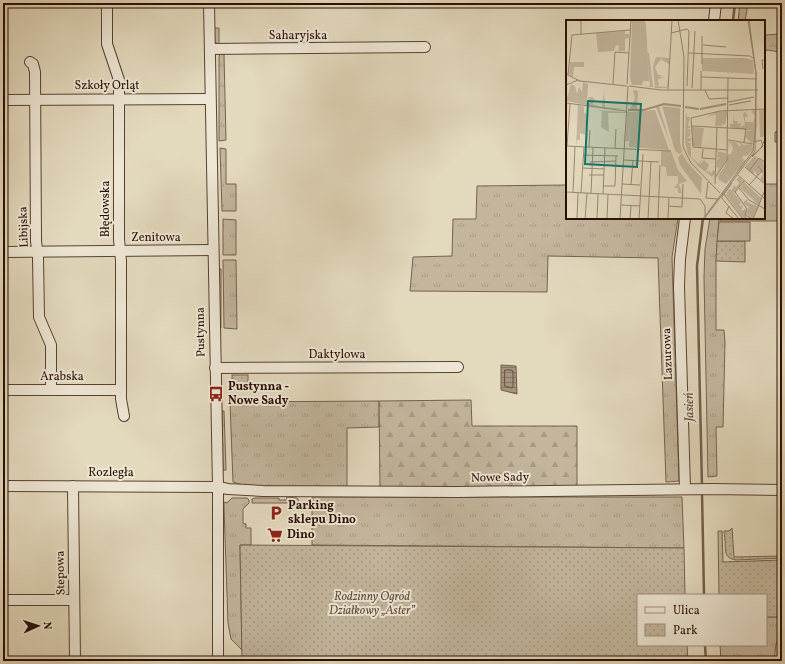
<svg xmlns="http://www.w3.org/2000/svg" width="785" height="664" viewBox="0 0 785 664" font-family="Vollkorn,serif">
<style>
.grass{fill:url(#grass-tufts);stroke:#766250}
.forest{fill:url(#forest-firs);stroke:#766250}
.park{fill:url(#park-dots);stroke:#766250}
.pitch{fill:#c3b69d;stroke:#766250}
.water{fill:url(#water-rules);stroke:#735e4c}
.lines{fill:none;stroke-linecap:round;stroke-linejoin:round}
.shore{stroke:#665140;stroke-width:1}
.stream{stroke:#735e4c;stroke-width:2.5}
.minor-casing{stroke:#584131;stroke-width:12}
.minor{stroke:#ede6d4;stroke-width:10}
.labels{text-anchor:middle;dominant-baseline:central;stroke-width:4;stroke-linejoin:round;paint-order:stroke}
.street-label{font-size:12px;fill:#290e02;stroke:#ede6d4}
.poi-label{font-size:12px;font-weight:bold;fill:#290e02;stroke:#ede6d4;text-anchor:start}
.park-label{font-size:12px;font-style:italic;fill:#5f4938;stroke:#ede6d4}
.water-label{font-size:13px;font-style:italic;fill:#604a39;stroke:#ede6d4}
.inset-river{fill:none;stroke:#a4947d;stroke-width:2}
.inset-road{fill:none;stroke:#998872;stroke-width:1}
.view{fill:#0f766e;fill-opacity:0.15;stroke:#0f766e;stroke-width:2}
.inset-edge{fill:none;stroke:#290e02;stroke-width:2}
</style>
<defs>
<pattern id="grass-tufts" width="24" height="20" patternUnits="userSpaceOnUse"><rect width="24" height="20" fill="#c3b69d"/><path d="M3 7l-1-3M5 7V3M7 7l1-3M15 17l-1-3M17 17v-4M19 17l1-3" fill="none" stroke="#a89b86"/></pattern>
<pattern id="forest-firs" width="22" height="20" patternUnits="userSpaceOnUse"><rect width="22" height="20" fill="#c3b69d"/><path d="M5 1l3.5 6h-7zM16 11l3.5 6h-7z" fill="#a89b86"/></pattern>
<pattern id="park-dots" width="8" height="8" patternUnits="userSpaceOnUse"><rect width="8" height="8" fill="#c3b69d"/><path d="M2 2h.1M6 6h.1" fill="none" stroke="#a89b86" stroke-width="1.8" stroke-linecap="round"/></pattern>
<pattern id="water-rules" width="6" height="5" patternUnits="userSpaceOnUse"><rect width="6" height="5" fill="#a4947d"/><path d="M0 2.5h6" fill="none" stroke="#867764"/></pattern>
</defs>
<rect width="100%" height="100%" fill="#e3d9bd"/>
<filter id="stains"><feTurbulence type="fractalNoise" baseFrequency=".005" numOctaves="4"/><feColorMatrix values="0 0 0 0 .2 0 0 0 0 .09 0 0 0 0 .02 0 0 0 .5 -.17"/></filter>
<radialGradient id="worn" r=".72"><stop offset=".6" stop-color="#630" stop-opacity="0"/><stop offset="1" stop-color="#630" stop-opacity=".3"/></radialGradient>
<g class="grass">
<polygon points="740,3 748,3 745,21 738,21"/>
<polygon points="213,28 219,28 219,45 214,41"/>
<polygon points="782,34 782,64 777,59 779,52 768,50 764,51 764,35"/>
<polygon points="220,54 224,54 226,140 219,141 219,56"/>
<polygon points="779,131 782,131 782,142 775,142 775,132 779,132"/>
<polygon points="220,148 226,149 226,184 236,184 236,211 222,211"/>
<polygon points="764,184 782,184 782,221 720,221 720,218 764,218"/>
<polygon points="567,185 567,218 678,218 672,257 679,481 666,482 658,258 548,256 547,292 410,291 413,257 452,256 453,219 476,219 477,186"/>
<polygon points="710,218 719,218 716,261 716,330 724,330 725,343 723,427 716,427 717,476 708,477 704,277 705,249"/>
<polygon points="223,219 236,220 236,255 223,255"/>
<polygon points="223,260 236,260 237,329 224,328"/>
<polygon points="218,269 221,269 221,328 219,328"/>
<polygon points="379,401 379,427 347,428 347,487 246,486 233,482 230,402"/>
<polygon points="222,411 224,411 226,470 223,470"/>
<polygon points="287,497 297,498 299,501 298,503 252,503 252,499 255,498 279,498 279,500 286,500"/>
<polygon points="312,497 682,497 684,548 312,545"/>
<polygon points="232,498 247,498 249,500 249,503 243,509 243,523 246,524 246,528 251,528 251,545 240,545 242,650 231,639 228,623 224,507 224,502 227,503"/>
<polygon points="766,617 782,617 782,630 776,644 774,661 721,661 720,645 766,645"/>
</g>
<polygon class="forest" points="471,400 472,426 577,426 577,487 380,488 379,401"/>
<g class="park">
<polygon points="717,241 745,241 745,262 716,261"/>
<rect x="232" y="375" width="16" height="14"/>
<path d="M732 528 734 557 782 556V558L736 560C723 558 726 550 725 540 725 536 724 535 724 531H729Z"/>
<polygon points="718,531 722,531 723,562 782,560 782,617 766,617 766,595 719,595"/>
<polygon points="240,545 684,548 685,595 638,595 638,645 687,645 688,661 242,661"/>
</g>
<polygon class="pitch" points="719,222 750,222 750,241 717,241"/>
<polygon class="water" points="501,365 516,366 517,394 501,390"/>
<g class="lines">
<polygon class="shore" points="505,370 511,370 513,371 513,387 512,388 505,386"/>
<g class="stream">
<polyline points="733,21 735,3"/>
<polyline points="702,487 697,266 703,218"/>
<polyline points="702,492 704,595"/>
<polyline points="705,645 706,661"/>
</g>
<g class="minor-casing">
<g id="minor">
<polyline points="107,3 107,44 119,80 119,239 121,261 121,399 124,416"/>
<polyline points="209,3 218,487 218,661"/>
<polyline points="714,21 716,3"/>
<polyline points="210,49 425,47"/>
<polyline points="30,62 33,64 35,72 36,241 38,258 39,317 51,345 51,390"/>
<polyline points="3,100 210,99"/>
<polyline points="685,218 680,259 679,286 685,489"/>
<polyline points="3,252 213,250"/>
<polyline points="215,368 458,367"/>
<polyline points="3,390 121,390"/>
<polyline points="3,486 218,487 228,489 263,491 456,492 713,489 782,490"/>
<polyline points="73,486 75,661"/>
<polyline points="3,600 74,600"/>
</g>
</g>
<use href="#minor" class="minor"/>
</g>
<defs>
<g id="bus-bare" transform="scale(1.2)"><path d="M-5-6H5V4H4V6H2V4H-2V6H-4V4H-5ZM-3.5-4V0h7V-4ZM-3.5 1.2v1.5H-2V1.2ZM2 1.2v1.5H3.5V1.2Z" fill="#8f2418" stroke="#ede6d4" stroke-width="2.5" paint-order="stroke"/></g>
<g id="parking-bare" transform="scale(1.2)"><path d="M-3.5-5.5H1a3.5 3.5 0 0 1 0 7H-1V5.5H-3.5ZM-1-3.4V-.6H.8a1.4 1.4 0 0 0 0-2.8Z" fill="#8f2418" stroke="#ede6d4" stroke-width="2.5" paint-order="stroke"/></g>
<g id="supermarket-bare" transform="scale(1.2)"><path d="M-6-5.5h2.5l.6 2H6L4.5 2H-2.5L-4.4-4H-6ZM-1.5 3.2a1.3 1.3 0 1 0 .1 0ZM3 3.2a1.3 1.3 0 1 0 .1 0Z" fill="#8f2418" stroke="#ede6d4" stroke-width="2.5" paint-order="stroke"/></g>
</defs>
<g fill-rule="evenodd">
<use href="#bus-bare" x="216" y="394"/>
<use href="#parking-bare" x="276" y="513"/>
<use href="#supermarket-bare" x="275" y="535"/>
</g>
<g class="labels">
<g class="street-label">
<text x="298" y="36">Saharyjska</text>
<text x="107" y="86">Szkoły Orląt</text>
<text transform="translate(106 209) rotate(-90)">Błędowska</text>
<text transform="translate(24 227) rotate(-92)">Libijska</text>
<text x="156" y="238">Zenitowa</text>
<text transform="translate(201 332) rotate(-91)">Pustynna</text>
<text transform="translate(668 354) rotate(-92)">Lazurowa</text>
<text x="337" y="355">Daktylowa</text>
<text x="62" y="377">Arabska</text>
<text x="111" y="473">Rozległa</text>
<text transform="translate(500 478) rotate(-1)">Nowe Sady</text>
<text transform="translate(61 573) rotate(-91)">Stepowa</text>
</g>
<g class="poi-label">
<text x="228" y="387">Pustynna -<tspan x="228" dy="14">Nowe Sady</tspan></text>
<text x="288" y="506">Parking<tspan x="288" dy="14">sklepu Dino</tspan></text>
<text x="287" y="535">Dino</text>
</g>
<g class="park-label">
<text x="372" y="597">Rodzinny Ogród<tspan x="372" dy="14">Działkowy „Aster”</tspan></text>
</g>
<g class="water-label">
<text transform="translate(690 407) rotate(-91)">Jasień</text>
</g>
</g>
<g transform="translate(566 20)">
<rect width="199" height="199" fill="#e3d9bd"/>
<path d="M59 11V14H63V18L59 19V31H52L53 26 50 25 48 31 32 32 30 13ZM81 32 83 33 87 67H81L84 66ZM90 37 103 38V44L95 39 89 47 92 55H97L93 57H98L92 59 93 65 90 66 101 67 102 58V67L100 68H89L87 46ZM4 42H18V47H8L7 57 3 54ZM14 61 22 64 21 84 25 83 22 77H27L29 81 26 84 36 87 38 71 39 87 59 89H41L0 81 5 64 9 66 11 74 13 67 16 72 17 62H11ZM12 85 18 87V93L21 94 19 115 14 113V120H11L10 126ZM93 86 103 119 109 135 91 90 90 87ZM30 90 60 92V93H42L43 112 35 107 36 91ZM189 90 190 93V115L187 123 178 121 185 122 179 117 181 111H187L164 107V104H167L168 92V101H172L171 104 176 103 173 107 179 105 177 94 179 92 182 96 179 97V102H187L189 96 185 91ZM61 91 65 92 63 121H59ZM120 91 121 97H124L122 106 125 107 121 109H124L125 112 120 113H124V116L120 118H125V121L121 122 125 123V126L122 127H125V137L133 144 136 139 134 145 138 140 143 145 140 152 144 151V154L148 149 149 154 146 157 132 146 122 134 119 121ZM162 91 159 104H154L158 106H149L150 94 139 98 150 92ZM126 107 138 108 135 127 127 126ZM163 121 171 123 173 126H175L173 122 178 125 186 124 187 130 181 136 162 134H165L167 128 164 122 162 130ZM150 131 160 133 161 139 150 155 153 148 150 147 151 140 154 138 151 137 152 133ZM190 134 189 136 199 143H196L199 145 198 163 194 159 197 154 194 152 191 156 189 151 187 154 179 147ZM173 157 177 161 168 173 175 182 173 186 177 185 175 191 180 189V197L183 199H178L160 175 163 169 166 170 168 165 170 167 173 163 171 160 168 162ZM178 162 195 178 193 185 174 168ZM181 179 182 183 192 186 187 198 180 194 183 187 177 183Z" fill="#c3b69d"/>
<path d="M112 150 121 161 113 164 116 173H112V168H108L112 163Z" fill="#c3b69d"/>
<path d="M66 0H78L80 4 83 61H77L76 65H66L64 58ZM136 38H179L187 40 188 54 136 51ZM67 70 72 71 71 89H64L69 78ZM96 86 114 88V123L116 132 113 134 109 131ZM89 90 103 130 63 127 65 92ZM193 90H199V114L197 117H194ZM95 131H105L112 150V156H101L100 147 95 146ZM116 133 121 142 136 158 135 174 114 145 112 138ZM162 134 178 135 176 138 180 141 160 164 153 160 152 156 159 146Z" fill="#c3b69d"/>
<path class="inset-river" d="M119 87 133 89M134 89 160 84M62 90H78L98 84 115 86"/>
<path class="inset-road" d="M112 0 118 37 117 127 125 143 154 173M105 13 121 9 123 11 121 66M15 14V0M137 25 160 27M123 33 184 36 187 38M136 44V16M197 49 196 40H199M0 54 14 61 61 66M2 55 6 15 64 10M135 57 190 59M47 64 49 32 63 33M61 64 65 0M0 65 12 60M63 66 95 70H192M126 68 129 11M102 70 106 0M135 70V51M139 70 143 79 162 78M162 82 188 77M0 83 60 91M163 85 185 81M126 106 180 109 178 122M162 120 187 124M0 126 105 131M1 126 4 83M23 127 24 110M49 128 50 109M137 129 136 138 150 139M161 130 127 127 125 98 154 91 199 89M17 135 52 136M186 136 195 128 199 119M186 137 197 126 195 120 188 122M58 140 93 142M24 142 50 141M179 147 199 164M17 148 38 149M183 151 193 138 199 142M23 155H38M172 155 199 179M149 158 161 140 162 58M178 161 169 172 181 189 179 195 187 199M142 162 140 178 152 179M56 164 74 165M149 164 151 107M65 165 67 140M183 165 196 151 192 146M37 166H49L50 136M173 168 183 180 199 189M0 172 134 179 139 186V196M7 172 9 127M15 173 18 127M25 173 27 127M157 173 177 199M37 174 39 128M155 177 173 199M156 177 166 163M55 185 74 186M102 186 116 187 117 164M163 186 160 193 168 199M11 199 12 173M19 199 21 173M31 199 32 174M41 199 42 174M54 199 62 66M64 199 65 186M73 199 77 134M82 199 85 141M92 199 94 145M102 199 103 177M137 199 187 131 190 106V53L182 0M138 199 189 131 190 53 183 0M187 199 199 170"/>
<path class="view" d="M22 81 75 84 71 147 19 144Z"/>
<rect width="199" height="199" class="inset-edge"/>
</g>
<rect width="785" height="664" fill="none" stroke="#e3d9bd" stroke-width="16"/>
<rect x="4" y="4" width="777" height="656" fill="none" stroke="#290e02" stroke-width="2"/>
<rect x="8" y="8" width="769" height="648" fill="none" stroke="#290e02"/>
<rect x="637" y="594" width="130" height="52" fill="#ede6d4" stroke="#9f9080"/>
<rect x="645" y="607" width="20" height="6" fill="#ede6d4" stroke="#9f9080"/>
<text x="673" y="614" font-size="12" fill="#290e02">Ulica</text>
<rect x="645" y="624" width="20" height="12" fill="url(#park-dots)" stroke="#9f9080"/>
<text x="673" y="634" font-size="12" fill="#290e02">Park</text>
<g transform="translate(38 626) rotate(87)" stroke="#ede6d4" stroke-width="3" paint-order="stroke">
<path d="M0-3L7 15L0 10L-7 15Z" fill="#290e02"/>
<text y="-6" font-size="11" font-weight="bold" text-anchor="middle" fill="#290e02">N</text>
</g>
<rect width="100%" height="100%" filter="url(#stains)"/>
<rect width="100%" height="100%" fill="url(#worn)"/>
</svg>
